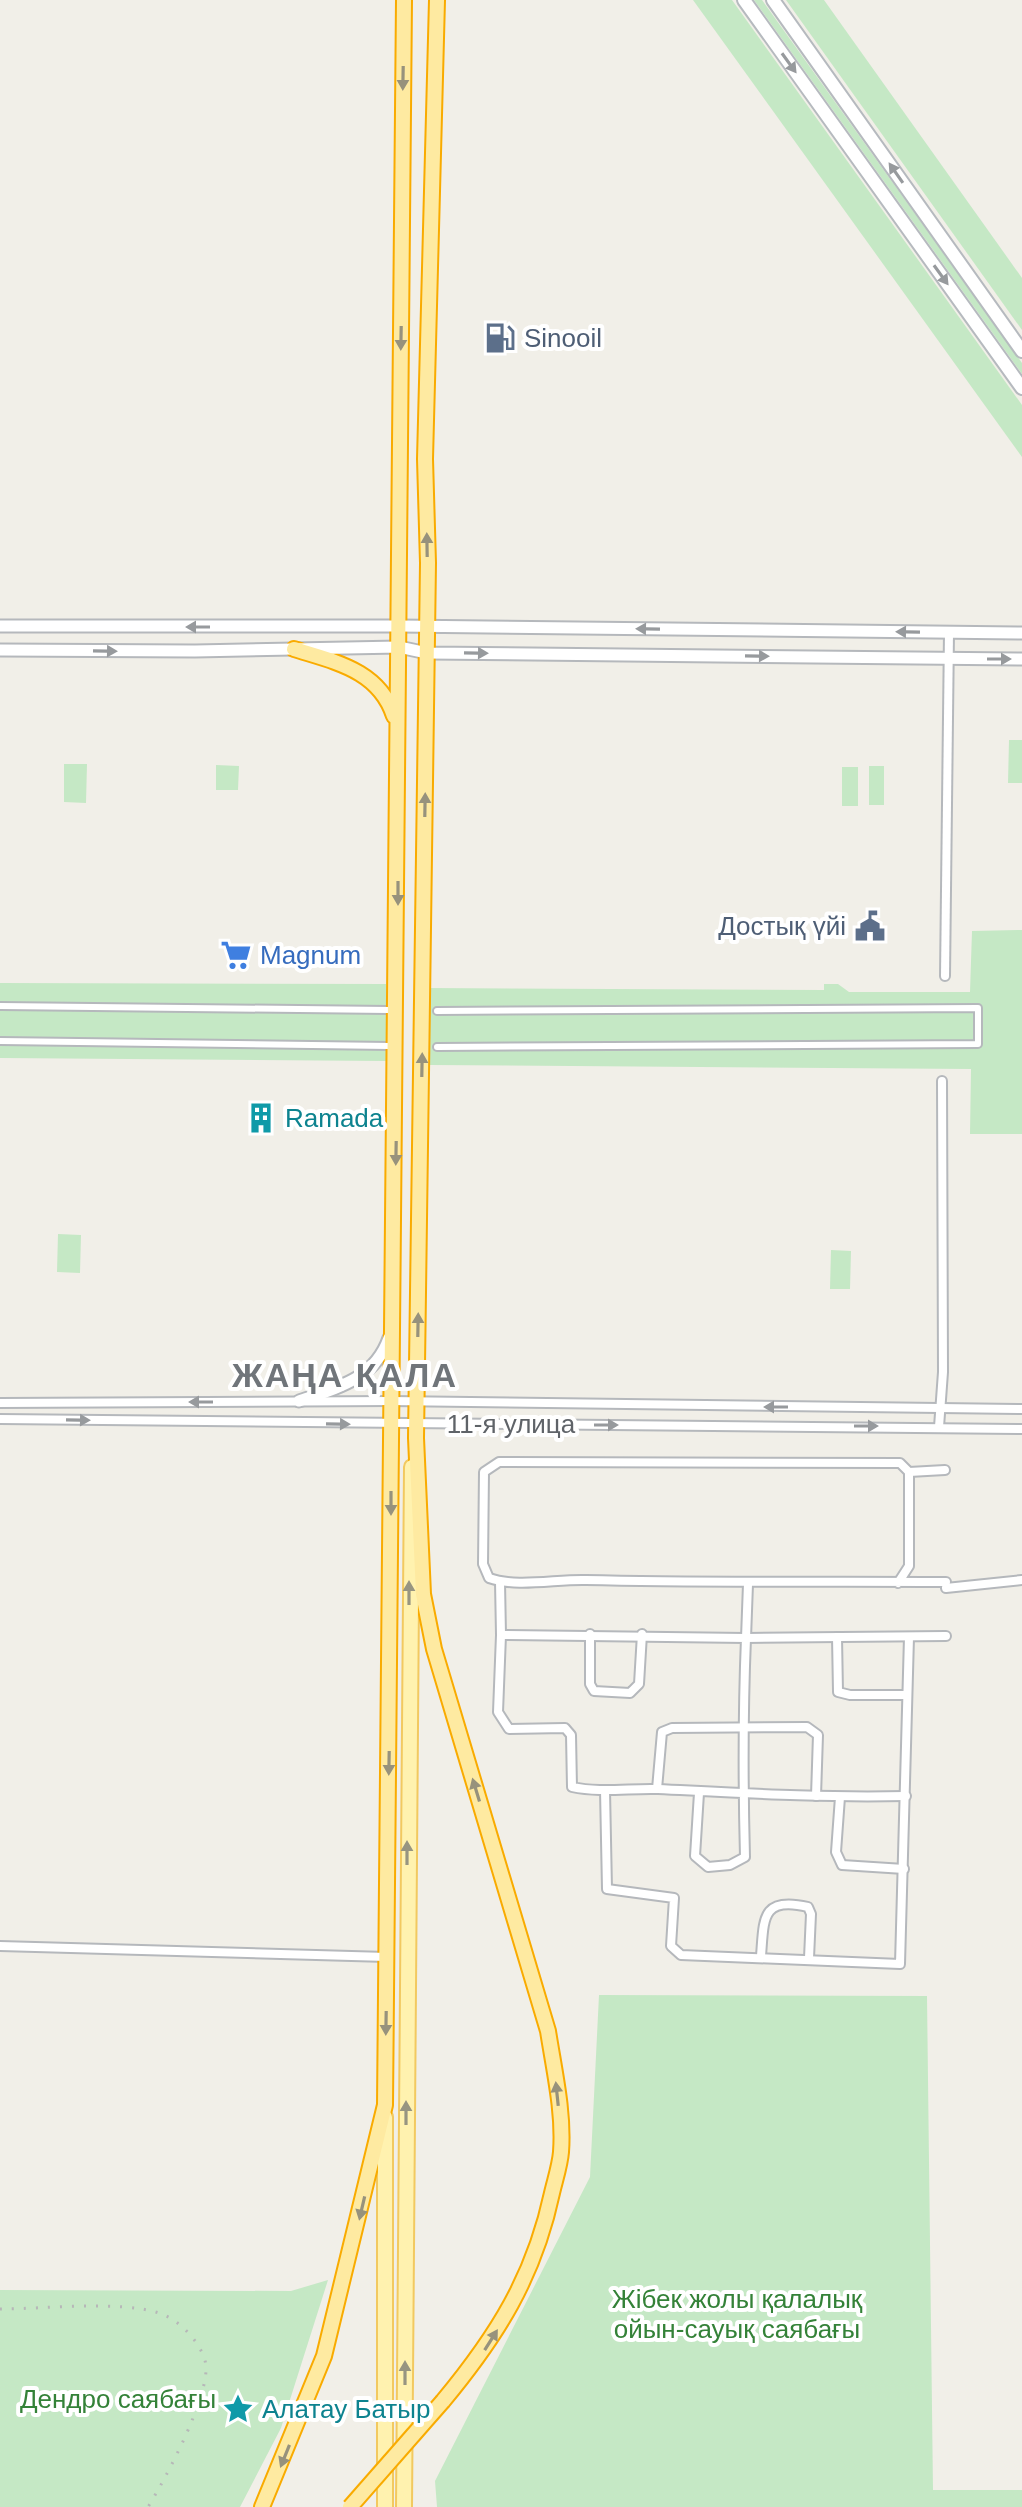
<svg xmlns="http://www.w3.org/2000/svg" width="1022" height="2507" viewBox="0 0 1022 2507" font-family="Helvetica,sans-serif">
<style>
.green{fill:#c5e8c5}
.lines{fill:none;stroke-linecap:round;stroke-linejoin:round}
.pedestrian-casing{stroke:#b5b8bc;stroke-width:10}
.minor-casing{stroke:#b5b8bc;stroke-width:12}
.tertiary-casing{stroke:#b5b8bc;stroke-width:15}
.secondary-casing{stroke:#b6babf;stroke-width:16}
.primary-casing{stroke:#f2c960;stroke-width:18}
.trunk-casing{stroke:#f9ab00;stroke-width:18}
.pedestrian{stroke:#fff;stroke-width:6}
.minor{stroke:#fff;stroke-width:8}
.tertiary{stroke:#fff;stroke-width:11}
.secondary{stroke:#fff;stroke-width:12}
.primary{stroke:#fff2af;stroke-width:14}
.trunk{stroke:#feeaa1;stroke-width:14}
.rail{stroke:#b6b7b8;stroke-width:3;stroke-dasharray:2 10;stroke-linecap:butt}
.trunk-bridge-casing{stroke:#f9ab00;stroke-width:18;stroke-linecap:butt}
.trunk-bridge{stroke:#feeaa1;stroke-width:14}
.oneway{fill:#979a9d}
.oneway2{fill:#97927c}
.oneway3{fill:#979581}
.labels{text-anchor:middle;dominant-baseline:central;stroke-width:8;stroke-linejoin:round;paint-order:stroke}
.service-label{font-size:26px;fill:#4e5e75;stroke:#fff;text-anchor:start}
.shop-label{font-size:26px;fill:#366cbe;stroke:#fff;text-anchor:start}
.culture-label{font-size:26px;fill:#0d838f;stroke:#fff;text-anchor:start}
.street-label{font-size:26px;fill:#5f6368;stroke:#fff}
.park-label{font-size:26px;fill:#348238;stroke:#fff}
.district-label{font-size:34px;font-weight:bold;letter-spacing:2px;fill:#70757a;stroke:#fff}
</style>
<rect width="100%" height="100%" fill="#f1efe8"/>
<g class="green">
<polygon points="693,0 732,0 1022,405 1022,457"/>
<polygon points="754,0 762,0 1022,363 1022,374"/>
<polygon points="786,0 824,0 1022,278 1022,330"/>
<polygon points="1009,740 1022,740 1022,783 1008,783"/>
<polygon points="64,764 87,764 86,803 64,802"/>
<polygon points="216,765 239,766 238,790 216,790"/>
<rect x="869" y="766" width="15" height="39"/>
<rect x="842" y="767" width="16" height="39"/>
<polygon points="1022,930 1022,1134 970,1134 971,1069 430,1065 427,988 824,990 824,984 838,984 849,992 970,992 972,931"/>
<polygon points="0,983 386,984 386,1061 0,1058"/>
<polygon points="58,1234 81,1235 80,1273 57,1272"/>
<polygon points="831,1250 851,1251 850,1289 830,1289"/>
<polygon points="599,1995 927,1996 933,2490 1022,2490 1022,2507 437,2507 435,2481 590,2177"/>
<polygon points="328,2280 281,2428 240,2507 0,2507 0,2290 291,2291"/>
</g>
<g class="lines">
<g class="pedestrian-casing">
<g id="pedestrian">
<polyline points="0,1006 389,1010"/>
<polyline points="0,1041 390,1046"/>
<polyline points="437,1047 978,1044 978,1008 437,1011"/>
</g>
</g>
<g class="minor-casing">
<g id="minor">
<polyline points="945,976 949,632"/>
<polyline points="0,1403 391,1401 1022,1409"/>
<polyline points="0,1419 1022,1429"/>
<polyline points="939,1427 943,1372 942,1081"/>
<polyline points="909,1472 945,1470"/>
<polyline points="500,1582 501,1635"/>
<path d="M898 1583 909 1566V1472L900 1463 499 1462 484 1472 483 1564 489 1578C517 1588 556 1579 586 1580 706 1583 826 1581 946 1582"/>
<polyline points="748,1584 746,1638 946,1636"/>
<polyline points="946,1588 1022,1580"/>
<polyline points="590,1634 590,1684 594,1691 630,1693 639,1684 642,1634"/>
<polyline points="837,1637 838,1692 850,1695 906,1695"/>
<polyline points="657,1789 662,1732 672,1728 807,1727 818,1735 816,1796"/>
<polyline points="605,1790 607,1889 674,1898 671,1946 681,1955 900,1964 909,1637"/>
<path d="M699 1793 695 1856 708 1867 730 1865 745 1857C743 1784 743 1711 746 1638L501 1635 498 1712 509 1729 565 1728 571 1735 572 1787C600 1793 630 1788 658 1789 741 1793 823 1798 906 1796"/>
<polyline points="840,1797 836,1852 842,1865 904,1869"/>
<polyline points="0,1946 387,1957"/>
<path d="M761 1956C764 1919 761 1896 808 1907L811 1914 809 1958"/>
</g>
</g>
<g class="tertiary-casing">
<g id="tertiary">
<polyline points="0,626 399,626 1022,633"/>
<polyline points="0,650 195,651 399,647 427,653 1022,659"/>
<path d="M299 1401C337 1388 375 1379 389 1338"/>
</g>
</g>
<g class="secondary-casing">
<g id="secondary">
<polyline points="744,0 1022,388"/>
<polyline points="773,0 1022,351"/>
</g>
</g>
<g class="primary-casing">
<g id="primary">
<polyline points="385,2507 385,2117"/>
<polyline points="404,2507 412,1467"/>
</g>
</g>
<g class="trunk-casing">
<g id="trunk">
<path d="M437 0 425 459 428 563 416 1438 423 1594 434 1649 548 2031C554 2070 564 2112 561 2152 560 2165 555 2180 552 2193 534 2277 497 2336 443 2401"/>
<path d="M294 649C335 662 379 670 394 716"/>
<polyline points="262,2507 324,2356 385,2105 404,0"/>
</g>
</g>
<use href="#pedestrian" class="pedestrian"/>
<use href="#minor" class="minor"/>
<use href="#tertiary" class="tertiary"/>
<use href="#secondary" class="secondary"/>
<use href="#primary" class="primary"/>
<use href="#trunk" class="trunk"/>
<path class="rail" d="M0 2309C44 2309 119 2300 159 2313 179 2319 204 2345 206 2366 208 2399 166 2478 148 2507"/>
<g class="trunk-bridge-casing">
<polyline id="trunk-bridge" points="350,2507 443,2401"/>
</g>
<use href="#trunk-bridge" class="trunk-bridge"/>
</g>
<defs><path id="oneway-solid" d="M-6-.8H1V-3.2L6.5 0L1 3.2V.8H-6Z" transform="scale(2)"/></defs>
<g class="oneway">
<use href="#oneway-solid" transform="translate(789 63) rotate(54)"/>
<use href="#oneway-solid" transform="translate(896 173) rotate(-125)"/>
<use href="#oneway-solid" transform="translate(941 275) rotate(54)"/>
<use href="#oneway-solid" transform="translate(198 627) rotate(180)"/>
<use href="#oneway-solid" transform="translate(648 629) rotate(-179)"/>
<use href="#oneway-solid" transform="translate(908 632) rotate(-179)"/>
<use href="#oneway-solid" transform="translate(105 651) rotate(1)"/>
<use href="#oneway-solid" transform="translate(476 653) rotate(1)"/>
<use href="#oneway-solid" transform="translate(757 656) rotate(1)"/>
<use href="#oneway-solid" transform="translate(999 659)"/>
<use href="#oneway-solid" transform="translate(201 1402) rotate(180)"/>
<use href="#oneway-solid" transform="translate(776 1407) rotate(-180)"/>
<use href="#oneway-solid" transform="translate(78 1420) rotate(1)"/>
<use href="#oneway-solid" transform="translate(338 1424) rotate(1)"/>
<use href="#oneway-solid" transform="translate(606 1425)"/>
<use href="#oneway-solid" transform="translate(866 1426)"/>
</g>
<g class="oneway2">
<use href="#oneway-solid" transform="translate(403 78) rotate(91)"/>
<use href="#oneway-solid" transform="translate(401 338) rotate(91)"/>
<use href="#oneway-solid" transform="translate(427 545) rotate(-91)"/>
<use href="#oneway-solid" transform="translate(425 805) rotate(-89)"/>
<use href="#oneway-solid" transform="translate(398 893) rotate(90)"/>
<use href="#oneway-solid" transform="translate(422 1065) rotate(-89)"/>
<use href="#oneway-solid" transform="translate(396 1153) rotate(91)"/>
<use href="#oneway-solid" transform="translate(418 1325) rotate(-89)"/>
<use href="#oneway-solid" transform="translate(391 1503) rotate(90)"/>
<use href="#oneway-solid" transform="translate(389 1763) rotate(91)"/>
<use href="#oneway-solid" transform="translate(476 1790) rotate(-107)"/>
<use href="#oneway-solid" transform="translate(386 2023) rotate(91)"/>
<use href="#oneway-solid" transform="translate(557 2094) rotate(-96)"/>
<use href="#oneway-solid" transform="translate(362 2208) rotate(103)"/>
<use href="#oneway-solid" transform="translate(491 2340) rotate(-58)"/>
<use href="#oneway-solid" transform="translate(285 2456) rotate(112)"/>
</g>
<g class="oneway3">
<use href="#oneway-solid" transform="translate(409 1593) rotate(-90)"/>
<use href="#oneway-solid" transform="translate(407 1853) rotate(-90)"/>
<use href="#oneway-solid" transform="translate(406 2113) rotate(-90)"/>
<use href="#oneway-solid" transform="translate(405 2373) rotate(-90)"/>
</g>
<defs>
<g id="fuel-bare" transform="scale(2.4)"><path d="M-5.5-6h7V0h2V4h1.3V-2.5L3-4.5l.8-.8L6-3V5H2.5V1h-1V6h-7ZM-4.2-4.7v3.2H.2V-4.7Z" fill="#5c6f8a" stroke="#fff" stroke-width="2.5" paint-order="stroke"/></g>
<g id="civic-bare" transform="scale(2.4)"><path d="M-.6-6.5H3V-4.5H.6V-3L4-1V1h2V6H-6V1h2V-1L-.6-3ZM-1.2 2.5V6h2.4V2.5Z" fill="#5c6f8a" stroke="#fff" stroke-width="2.5" paint-order="stroke"/></g>
<g id="supermarket-bare" transform="scale(2.4)"><path d="M-6-5.5h2.5l.6 2H6L4.5 2H-2.5L-4.4-4H-6ZM-1.5 3.2a1.3 1.3 0 1 0 .1 0ZM3 3.2a1.3 1.3 0 1 0 .1 0Z" fill="#3f7fe0" stroke="#fff" stroke-width="2.5" paint-order="stroke"/></g>
<g id="building-bare" transform="scale(2.4)"><path d="M-4-6H4V6H1V3H-1V6H-4ZM-2.5-4.3h1.7v1.8h-1.7ZM.8-4.3h1.7v1.8H.8ZM-2.5-1h1.7V.8h-1.7ZM.8-1h1.7V.8H.8Z" fill="#0f9aa8" stroke="#fff" stroke-width="2.5" paint-order="stroke"/></g>
<g id="sight-bare" transform="scale(2.4)"><path d="M0-6L1.8-2.2L6-1.7L2.9 1.2L3.7 5.4L0 3.3L-3.7 5.4L-2.9 1.2L-6-1.7L-1.8-2.2Z" fill="#0f9aa8" stroke="#fff" stroke-width="2.5" paint-order="stroke"/></g>
</defs>
<g fill-rule="evenodd">
<use href="#fuel-bare" x="500" y="338"/>
<use href="#civic-bare" x="870" y="926"/>
<use href="#supermarket-bare" x="236" y="955"/>
<use href="#building-bare" x="261" y="1118"/>
<use href="#sight-bare" x="238" y="2409"/>
</g>
<g class="labels">
<g class="service-label">
<text x="524" y="338">Sinooil</text>
<text x="846" y="926" text-anchor="end">Достық үйі</text>
</g>
<g class="shop-label">
<text x="260" y="955">Magnum</text>
</g>
<g class="culture-label">
<text x="285" y="1118">Ramada</text>
<text x="262" y="2409">Алатау Батыр</text>
</g>
<g class="street-label">
<text x="511" y="1424">11-я улица</text>
</g>
<g class="park-label">
<text x="737" y="2299">Жібек жолы қалалық<tspan x="737" dy="30">ойын-сауық саябағы</tspan></text>
<text x="118" y="2399">Дендро саябағы</text>
</g>
<g class="district-label">
<text x="345" y="1375">ЖАҢА ҚАЛА</text>
</g>
</g>
</svg>
